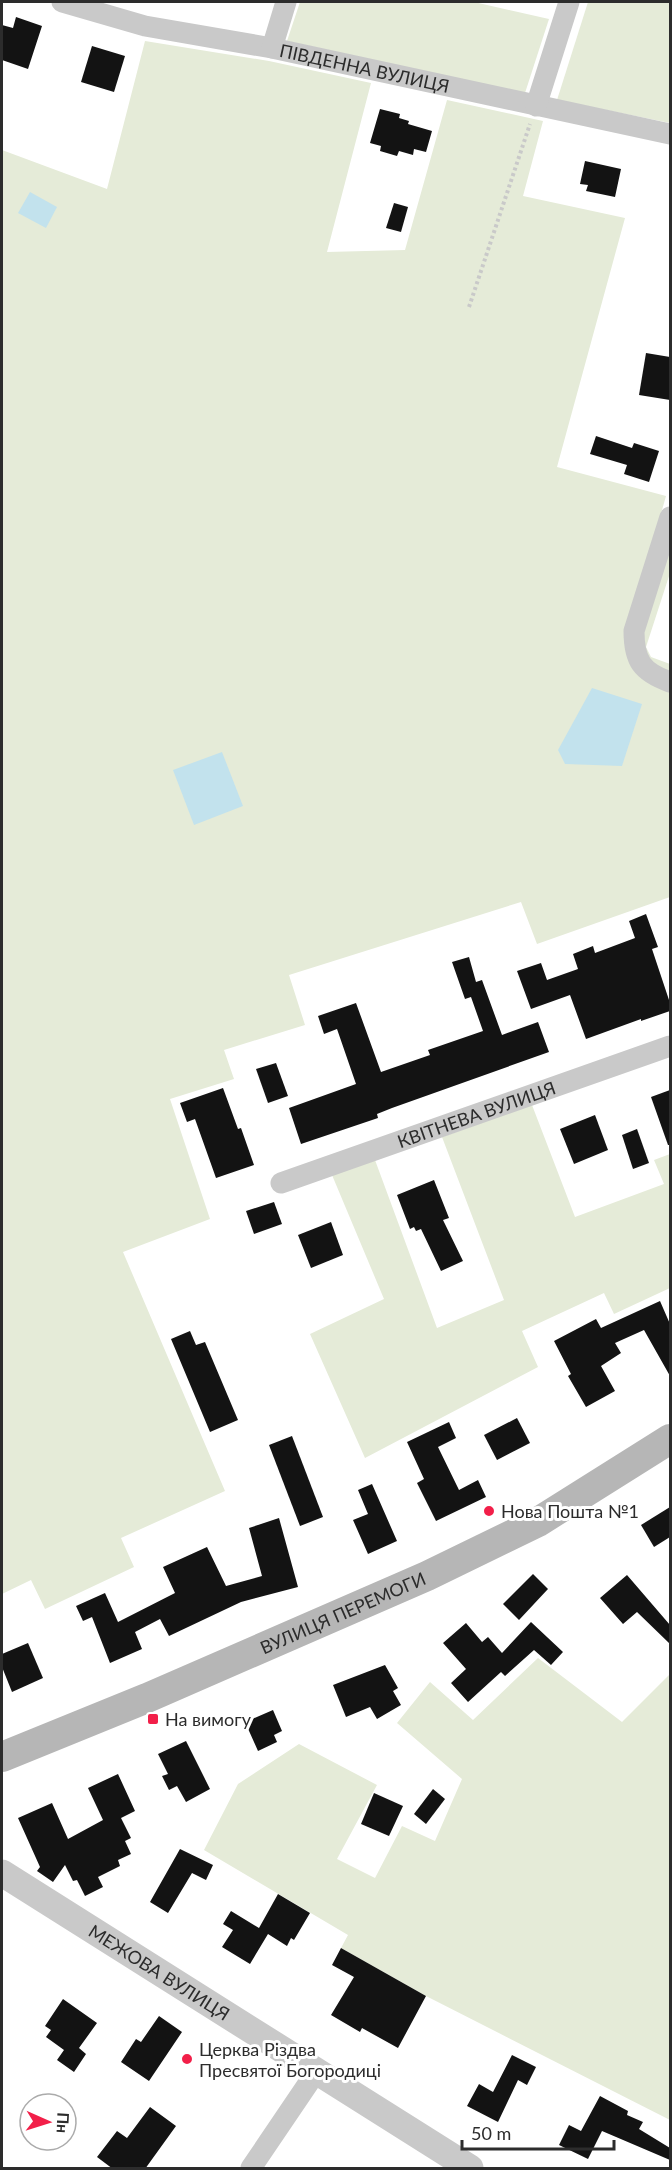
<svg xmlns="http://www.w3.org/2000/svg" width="672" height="2170" viewBox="0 0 672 2170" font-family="Lato,sans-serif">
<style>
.green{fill:#e5ebd8}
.water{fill:#c2e2ed}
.building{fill:#131313}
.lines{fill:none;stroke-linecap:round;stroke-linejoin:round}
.path{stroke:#c9c9c9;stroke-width:4;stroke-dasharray:3 3;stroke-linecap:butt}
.minor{stroke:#c9c9c9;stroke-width:21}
.tertiary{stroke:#c9c9c9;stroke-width:27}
.secondary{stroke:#b6b6b6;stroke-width:30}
.poi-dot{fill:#f21f49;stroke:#fff;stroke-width:2}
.labels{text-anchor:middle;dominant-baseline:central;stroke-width:6;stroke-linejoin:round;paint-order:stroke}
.street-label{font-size:18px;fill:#2c2c2c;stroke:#fff}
.poi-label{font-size:18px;fill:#2c2c2c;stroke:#fff;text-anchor:start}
</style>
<rect width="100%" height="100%" fill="#fff"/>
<g class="green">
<polygon points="300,2 474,2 549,19 525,93 287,41"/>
<polygon points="588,2 670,2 670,123 557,100"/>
<polygon points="145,41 269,61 371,83 327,252 405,250 447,100 543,121 523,196 625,218 557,467 666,496 628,630 670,689 670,897 537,944 521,902 289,975 305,1025 224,1050 234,1079 170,1099 210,1219 123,1252 225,1491 121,1538 134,1567 45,1609 31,1580 2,1594 2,150 107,189"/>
<polygon points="670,539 670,573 646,647 651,657 670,664 670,677 647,663 640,631"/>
<polygon points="532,1105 575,1217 664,1184 654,1160 670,1154 670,1288 614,1314 604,1293 522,1331 538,1367 365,1458 310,1334 384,1299 332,1175 375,1160 437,1328 504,1300 442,1137"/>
<polygon points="538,1658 622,1722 670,1674 670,2120 426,1996 341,1948 348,1935 204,1850 238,1784 299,1744 377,1785 337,1859 375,1878 402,1826 435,1841 462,1779 397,1723 430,1682 473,1720"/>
</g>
<g class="water">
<polygon points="30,192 57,207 46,228 18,213"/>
<polygon points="592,688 642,704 622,766 565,764 558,750"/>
<polygon points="222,752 243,806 194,825 173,770"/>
</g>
<g class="building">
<polygon points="16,17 42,26 28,69 2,60 2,25 13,28"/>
<polygon points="92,46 125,56 114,92 81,82"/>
<polygon points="380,109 400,114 399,118 409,121 408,124 432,131 426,152 414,149 413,155 399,151 397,156 380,151 381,146 370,143"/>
<polygon points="585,161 621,169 615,197 586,191 588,185 580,184"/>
<polygon points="394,203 408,207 401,232 386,228"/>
<polygon points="646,353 670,357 670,400 639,395"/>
<polygon points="596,436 632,448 634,443 659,451 649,482 624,474 627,465 590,454"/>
<polygon points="646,914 658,947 652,949 670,1003 670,1011 641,1021 641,1019 586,1039 570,995 531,1009 517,971 541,963 547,980 578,969 573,954 593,946 595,953 635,938 629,921"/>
<polygon points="469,957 476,982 482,980 502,1035 538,1022 549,1052 392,1108 377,1114 378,1118 301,1144 289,1108 356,1084 337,1029 324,1034 318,1016 356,1003 381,1072 430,1055 428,1050 483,1031 471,997 465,999 452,962"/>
<polygon points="276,1063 288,1096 268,1103 256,1069"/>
<polygon points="223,1088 238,1129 241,1128 254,1165 216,1178 195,1119 187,1122 180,1103"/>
<polygon points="670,1090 670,1145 668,1145 651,1097"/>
<polygon points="595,1115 608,1150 574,1164 560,1129"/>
<polygon points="637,1129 649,1163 633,1169 622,1135"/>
<polygon points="434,1180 449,1218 443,1220 463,1261 441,1271 421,1229 416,1231 414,1227 410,1229 397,1195"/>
<polygon points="274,1202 282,1224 254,1234 246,1211"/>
<polygon points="331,1222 343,1255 311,1268 298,1235"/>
<polygon points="660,1301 670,1324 670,1376 644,1330 615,1343 621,1353 601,1366 615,1391 586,1407 568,1376 571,1374 554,1341 596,1319 601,1328"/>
<polygon points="190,1331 196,1345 205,1342 238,1420 210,1432 171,1339"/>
<polygon points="517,1418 530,1443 497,1460 484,1435"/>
<polygon points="449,1422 456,1438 438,1447 459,1490 478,1480 486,1497 436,1521 417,1483 424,1479 407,1442"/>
<polygon points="292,1436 323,1517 300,1526 269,1445"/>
<polygon points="372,1484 397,1541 368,1554 353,1520 368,1514 358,1490"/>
<polygon points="670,1507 670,1537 654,1547 641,1525"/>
<polygon points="279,1518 298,1587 241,1602 169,1636 160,1619 135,1632 142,1649 110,1663 92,1617 83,1621 76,1606 105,1593 118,1622 175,1593 163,1567 207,1547 226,1586 262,1576 249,1528"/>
<polygon points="533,1574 548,1589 519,1620 503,1604"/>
<polygon points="627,1575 670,1625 670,1644 637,1612 623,1624 600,1598"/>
<polygon points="531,1622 563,1652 551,1665 534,1650 505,1676 501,1672 468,1702 451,1683 466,1669 443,1643 466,1623 482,1642 488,1637 502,1653"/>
<polygon points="28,1643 43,1678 12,1692 2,1667 2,1654"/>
<polygon points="385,1665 398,1688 393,1691 401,1705 377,1719 370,1707 346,1717 333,1685"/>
<polygon points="273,1710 282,1731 274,1735 277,1742 258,1751 245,1722"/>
<polygon points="186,1741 210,1789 186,1802 177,1786 169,1790 162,1776 168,1774 158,1754"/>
<polygon points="118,1774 135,1811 121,1818 131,1838 125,1841 131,1854 118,1860 120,1866 98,1877 103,1887 85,1896 77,1880 73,1881 65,1865 53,1882 37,1871 40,1867 18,1818 52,1803 68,1839 103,1820 88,1788"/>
<polygon points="433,1789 445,1799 426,1824 414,1814"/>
<polygon points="374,1793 403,1806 389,1836 361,1824"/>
<polygon points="180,1849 213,1865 206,1880 192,1873 168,1913 150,1902"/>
<polygon points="278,1894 310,1913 294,1940 291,1938 287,1946 268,1934 250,1964 222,1947 233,1930 223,1924 231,1911 259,1928"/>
<polygon points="341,1948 426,1996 398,2048 362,2028 360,2032 331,2015 354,1977 332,1965"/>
<polygon points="63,1999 97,2023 79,2048 86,2054 74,2072 57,2060 64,2050 46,2037 51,2030 45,2026"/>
<polygon points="159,2016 182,2032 149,2081 121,2062 136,2039 141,2042"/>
<polygon points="512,2055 536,2067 527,2085 518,2080 498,2122 467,2106 479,2084 493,2092"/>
<polygon points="600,2096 628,2111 627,2115 643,2122 639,2129 670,2148 670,2160 602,2131 588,2159 559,2145 569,2125 581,2131"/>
<polygon points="150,2107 176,2126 145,2169 113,2169 97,2157 117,2131 127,2138"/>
</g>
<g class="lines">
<polyline class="path" points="469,307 530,124"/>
<g class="minor">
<path id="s1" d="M62 2 145 26 272 48 670 134"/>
<polyline points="272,48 286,2"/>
<polyline points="536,106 569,2"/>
<path d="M670 517 634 631C634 661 642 672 670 682"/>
<path id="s2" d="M281 1183 670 1046"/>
<polyline points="251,2168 316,2072"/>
</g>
<path class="tertiary" id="s3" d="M2 1873 470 2168"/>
<path class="secondary" id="s4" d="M2 1757 147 1698 427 1576 538 1522 670 1439"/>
</g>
<g class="poi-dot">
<circle cx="489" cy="1511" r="6"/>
<rect x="147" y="1713" width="12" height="12" rx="3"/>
<circle cx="187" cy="2059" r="6"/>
</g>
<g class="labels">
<g class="street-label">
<text stroke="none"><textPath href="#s1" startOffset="310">ПІВДЕННА ВУЛИЦЯ</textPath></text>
<text stroke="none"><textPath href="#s2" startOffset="207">КВІТНЕВА ВУЛИЦЯ</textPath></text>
<text stroke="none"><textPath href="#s4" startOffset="370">ВУЛИЦЯ ПЕРЕМОГИ</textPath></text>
<text stroke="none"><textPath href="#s3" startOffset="186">МЕЖОВА ВУЛИЦЯ</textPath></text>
</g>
<g class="poi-label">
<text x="501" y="1511">Нова Пошта №1</text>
<text x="165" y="1719">На вимогу</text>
<text x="199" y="2049">Церква Різдва<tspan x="199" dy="21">Пресвятої Богородиці</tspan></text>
</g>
</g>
<rect width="672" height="2170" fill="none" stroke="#2c2c2c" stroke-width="6"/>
<g transform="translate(48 2122) rotate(93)"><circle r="28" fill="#ffffff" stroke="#ababab" stroke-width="1.5"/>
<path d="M0-4.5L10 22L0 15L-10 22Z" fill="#f21f49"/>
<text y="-9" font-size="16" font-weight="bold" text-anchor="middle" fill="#2c2c2c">Пн</text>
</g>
<path d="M462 2140v9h152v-9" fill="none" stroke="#2c2c2c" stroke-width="3"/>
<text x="471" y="2140" font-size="18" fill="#2c2c2c" stroke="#ffffff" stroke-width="4.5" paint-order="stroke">50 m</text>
</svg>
